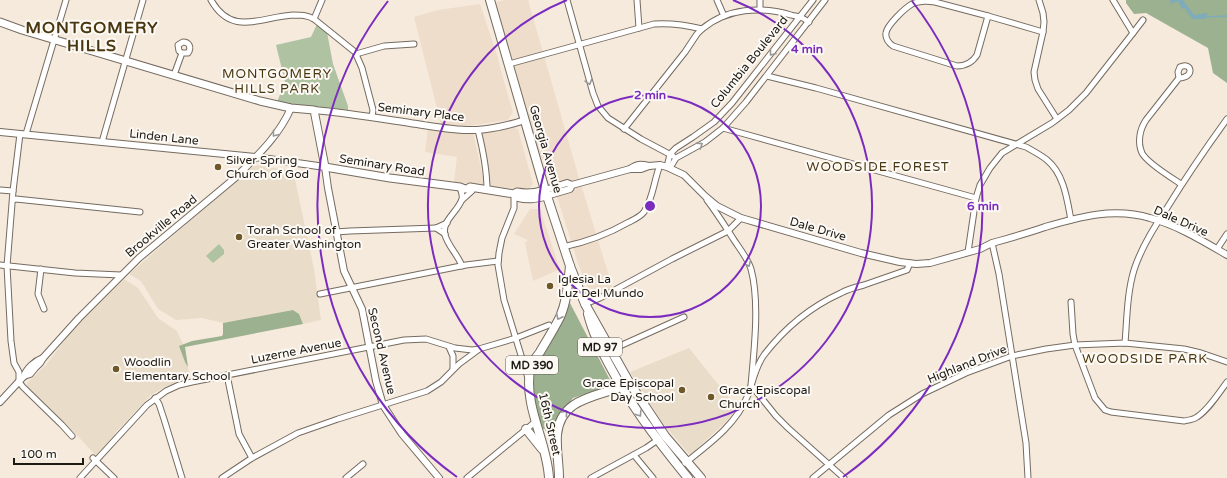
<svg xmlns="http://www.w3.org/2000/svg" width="1227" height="478" viewBox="0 0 1227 478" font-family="'Varela Round',sans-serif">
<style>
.built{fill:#eeddca}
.education{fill:#e9ddc9}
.green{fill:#afc3a3}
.forest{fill:#9cb18f}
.water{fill:#7facba}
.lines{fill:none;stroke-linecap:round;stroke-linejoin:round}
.stream{stroke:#7facba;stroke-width:1.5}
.minor-casing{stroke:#756b60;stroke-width:7}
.tertiary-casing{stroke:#756b60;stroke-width:8}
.secondary-casing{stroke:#756b60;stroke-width:9}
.primary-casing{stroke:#756b60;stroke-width:10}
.minor{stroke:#fff;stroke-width:5}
.tertiary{stroke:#fff;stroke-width:6}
.secondary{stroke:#fff;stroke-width:7}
.primary{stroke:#fff;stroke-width:8}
.oneway{stroke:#999895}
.ring{fill:none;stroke:#7b2cbf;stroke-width:2}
.poi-dot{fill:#6f5828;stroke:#fdf9f4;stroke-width:1.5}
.labels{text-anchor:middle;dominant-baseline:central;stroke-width:4;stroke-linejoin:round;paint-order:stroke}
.shield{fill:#fdf9f4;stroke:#605c57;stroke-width:1}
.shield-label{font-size:11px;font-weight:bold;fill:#1d1914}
.street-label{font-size:12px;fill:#1d1914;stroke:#fdf9f4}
.poi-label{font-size:12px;fill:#1d1914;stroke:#fdf9f4;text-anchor:start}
.neighbourhood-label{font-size:13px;letter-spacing:1px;fill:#493710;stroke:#fdf9f4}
.district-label{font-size:16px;font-weight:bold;letter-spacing:1px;fill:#493710;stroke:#fdf9f4}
.centre{fill:#7b2cbf;stroke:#fdf9f4;stroke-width:2}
.ring-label{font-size:12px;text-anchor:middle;font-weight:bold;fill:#7b2cbf;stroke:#fdf9f4;stroke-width:4;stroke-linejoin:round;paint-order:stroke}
</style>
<rect width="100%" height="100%" fill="#f6eadd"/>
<g class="built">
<polygon points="504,0 528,0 579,178 613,289 590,299 587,287 578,263 558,200 528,122 494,3"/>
<polygon points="480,4 498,58 502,75 513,112 508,120 467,126 441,124 414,17 438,10"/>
<polygon points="428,128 473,133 484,181 482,186 454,182 457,157 425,152"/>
<polygon points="513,128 518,129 533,184 527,191 490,186 481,133"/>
<polygon points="530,209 540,209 560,269 533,281 525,243 528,240 514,234"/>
</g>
<g class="education">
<polygon points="260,165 266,167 293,170 314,269 321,320 303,324 299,314 293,310 223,323 202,318 176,320 158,309 141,281 129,274 250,169 254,166"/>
<polygon points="124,279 138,288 158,318 177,331 185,348 190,378 164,387 150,396 116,432 113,438 96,456 75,433 26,388 27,383 46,365 74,328"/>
<polygon points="689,348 737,408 731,417 690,455 664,425 630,372"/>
</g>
<g class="green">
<polygon points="317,24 327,32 333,64 348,106 348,110 303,105 291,106 277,102 285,82 276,45 311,37"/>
<polygon points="219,244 224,250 224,254 213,263 206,256"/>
</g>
<g class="forest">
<polygon points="1126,0 1227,0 1227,83 1213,73 1208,48 1146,13 1134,14 1126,3"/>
<polygon points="570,303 610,380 609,383 604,388 573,398 559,416 554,435 547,435 545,429 541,429 536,414 532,375 538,358 567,306"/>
<polygon points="293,310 299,314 303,324 185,347 188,367 185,362 179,346 192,341 222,336 223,334 223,323"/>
</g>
<polygon class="water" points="1171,0 1183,0 1194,15 1208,13 1205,19 1193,19 1189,15 1185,8 1182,9 1178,1 1171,4 1170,1"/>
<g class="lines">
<polyline class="stream" points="1204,17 1227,16"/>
<g class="minor-casing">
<g id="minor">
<path d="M211 0C232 37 260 17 293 15 301 15 307 15 314 19L355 52 362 68 373 110 372 117"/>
<polyline points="567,0 593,93 598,106 608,118 641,139 673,156"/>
<polyline points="637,0 639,28"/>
<polyline points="717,0 724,16"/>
<polyline points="1039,0 1043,13 1044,22 1043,32 1034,72 1035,80 1038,89 1057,119"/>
<path d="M924 1 935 2 988 16 977 55C972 63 965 66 957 66L893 46C889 43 885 39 886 33 887 25 905 8 912 4 915 2 920 2 924 1Z"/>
<polyline points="760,10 760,0"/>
<polyline points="988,16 1043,32"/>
<polyline points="314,19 322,0"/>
<polyline points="1133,33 1143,20"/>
<polyline points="356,54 384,46 414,44"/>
<path d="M509 64 654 24C671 23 686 25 702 29 727 8 761 6 791 15 794 16 797 16 800 17 803 18 806 20 809 22"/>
<path d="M174 75 182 53 179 51 178 45 183 42C189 42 192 47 188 53H182"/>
<path d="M767 76 816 88 1026 147C1033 151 1041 155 1047 160 1064 174 1067 199 1071 220"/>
<path d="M1179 78C1195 78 1192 61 1180 67L1178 72 1179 78 1146 120C1140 129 1137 142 1142 153 1147 163 1172 178 1181 184"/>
<polyline points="723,128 976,198"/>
<polyline points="624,129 685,52 697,34 702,29"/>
<path d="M478 130C483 150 487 169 487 190"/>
<polyline points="20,134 13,191 7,266 11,341 14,363 19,372 19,382 23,387 62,425 72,436"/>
<polyline points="26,134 66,0"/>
<polyline points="102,142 143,0"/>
<polyline points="667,167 670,154 676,148 693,137 714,122 732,103 813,0"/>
<polyline points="670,168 676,158 705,142 723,128 746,102 825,0"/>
<path d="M460 187C461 191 463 196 462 199 458 212 441 221 445 235 448 246 458 255 462 266"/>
<polyline points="0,190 13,191"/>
<polyline points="514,195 514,208 502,238 499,253 498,265 504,300 528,378"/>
<polyline points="13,200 16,199 140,212"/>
<polyline points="462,200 472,191 473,188"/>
<path d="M707 200C717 213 725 226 734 240 740 249 748 259 751 269 760 302 754 351 751 385L776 416 788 428 844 478"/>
<polyline points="336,232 350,231 436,228"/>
<polyline points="445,234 436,228 447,223"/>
<polyline points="992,243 999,274 1026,443 1028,478"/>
<path d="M563 247C587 242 608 234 629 222 635 219 640 217 644 212 653 199 654 180 660 165"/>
<polyline points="1217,249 1227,234"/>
<polyline points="968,252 976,198 980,185 990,168 1002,153 1052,123 1069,110 1086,93 1133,33 1113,0"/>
<polyline points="0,265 75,273 121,275"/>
<polyline points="41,269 38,294 44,309"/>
<polyline points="320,294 466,265 498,261"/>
<path d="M1071 302 1073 334 1075 345 1095 398 1105 410 1111 412 1184 421C1188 420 1193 420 1197 417 1209 409 1218 394 1227 382"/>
<polyline points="585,304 600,298 672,259 728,231 741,218"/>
<path d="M1125 343C1127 319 1127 293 1134 270 1141 248 1154 227 1167 208 1186 177 1206 148 1227 119"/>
<polyline points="449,347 453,356 453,369"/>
<polyline points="611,350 684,317"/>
<polyline points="227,375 239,434 252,458"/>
<polyline points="155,398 159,404 164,419 182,478"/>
<polyline points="634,455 653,478"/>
<polyline points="93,458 114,478"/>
<path d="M685 463C709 444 736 425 748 395 753 382 755 367 764 355 784 329 810 307 841 293 848 289 856 287 864 285 878 280 893 275 907 270L910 263"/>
<polyline points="80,478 147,405 166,391 179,385 192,382 404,340 426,339 455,348 472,350 479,349 516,338 549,325"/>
<polyline points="222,478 252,458 298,433 338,419 427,391 441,382 459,364 478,350"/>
<polyline points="346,478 363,464"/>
<polyline points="467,478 535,422"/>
<polyline points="591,478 646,448 659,439"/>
<polyline points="813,478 889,415 922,394 966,373 1012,356 1046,349 1075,345 1125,343 1184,349 1201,353 1227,362"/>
</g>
</g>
<g class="tertiary-casing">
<g id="tertiary">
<path d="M314 110C348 113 383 119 417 124 436 127 458 131 477 130 493 129 510 125 525 120"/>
<polyline points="0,132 255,157 325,167 328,188 344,271 362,309 376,381 383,405 402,434 439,478"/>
<path d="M630 169C637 164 640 164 649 166"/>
<polyline points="545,190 567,183 572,185"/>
<path d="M546 196 570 189 572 185 630 169H641L649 166 660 165 667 167 684 175 705 196 717 206 741 218 861 253 900 262 916 264 930 263 980 249 992 243C1010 238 1028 233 1045 227 1079 217 1114 207 1150 218 1177 225 1203 241 1227 255"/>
<path d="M24 376C27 368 35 361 43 358"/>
<path d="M0 402 24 376 30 374 35 368 40 363 43 358 79 318 139 258 235 178C256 157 279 136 291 108"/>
</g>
</g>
<g class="secondary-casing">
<g id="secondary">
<polyline points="0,22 22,30 260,101 291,108 314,110 325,167 390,178 460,187 465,189 473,188"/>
<path d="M470 187 514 194 517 192C527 194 535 193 545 190"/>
<path d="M514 194 516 197C529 200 534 199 546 196"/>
</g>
</g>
<g class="primary-casing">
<g id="primary">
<polyline points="490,0 545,190 570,266 585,304 629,382 665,436 701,478"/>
<path d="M588 314C593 334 602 352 612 370 633 409 660 444 688 478"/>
<polyline points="526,429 542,449"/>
<path d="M549 478C547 441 524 408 530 370 531 364 536 357 540 352 547 340 554 329 560 317 567 301 568 284 570 266"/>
<path d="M559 478C559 464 556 449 557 435 560 399 594 397 621 387L626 384"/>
</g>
</g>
<use href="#minor" class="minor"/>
<use href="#tertiary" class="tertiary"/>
<use href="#secondary" class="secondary"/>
<use href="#primary" class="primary"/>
</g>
<defs><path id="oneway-chevron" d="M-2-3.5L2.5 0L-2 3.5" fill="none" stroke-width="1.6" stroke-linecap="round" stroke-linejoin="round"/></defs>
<g class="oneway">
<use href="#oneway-chevron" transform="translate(772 53) rotate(128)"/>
<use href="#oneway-chevron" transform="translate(589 82) rotate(74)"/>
<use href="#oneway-chevron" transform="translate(275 134) rotate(128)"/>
<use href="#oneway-chevron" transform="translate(700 145) rotate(-33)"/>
<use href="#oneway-chevron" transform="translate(748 264) rotate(66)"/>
<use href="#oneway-chevron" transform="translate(559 317) rotate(116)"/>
<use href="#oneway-chevron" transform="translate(565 413) rotate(-50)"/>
<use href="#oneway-chevron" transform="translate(639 414) rotate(56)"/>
</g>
<g class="ring">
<circle cx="650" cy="206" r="111"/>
<path d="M733 0A222 222 0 1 1 567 0"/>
<path d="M457 477A333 333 0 0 1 388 1M912 1A333 333 0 0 1 843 477"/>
</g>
<g class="poi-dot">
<circle cx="218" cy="167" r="4"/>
<circle cx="239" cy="237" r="4"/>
<circle cx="550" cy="286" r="4"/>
<circle cx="116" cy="369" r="4"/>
<circle cx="682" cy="390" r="4"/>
<circle cx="711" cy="397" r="4"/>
</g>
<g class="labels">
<g class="shield">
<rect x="578" y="338" width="44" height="18" rx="3"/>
<rect x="506" y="356" width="52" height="18" rx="3"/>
</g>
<g class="shield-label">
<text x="600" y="347">MD 97</text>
<text x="532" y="365">MD 390</text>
</g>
<g class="street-label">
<text transform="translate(749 62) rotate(-51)">Columbia Boulevard</text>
<text transform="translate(421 112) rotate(7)">Seminary Place</text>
<text transform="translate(164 137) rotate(6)">Linden Lane</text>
<text transform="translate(546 149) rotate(74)">Georgia Avenue</text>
<text transform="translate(382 165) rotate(9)">Seminary Road</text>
<text transform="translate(1181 221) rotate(24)">Dale Drive</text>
<text transform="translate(161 226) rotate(-40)">Brookville Road</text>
<text transform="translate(818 229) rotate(16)">Dale Drive</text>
<text transform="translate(296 351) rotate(-11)">Luzerne Avenue</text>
<text transform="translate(382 351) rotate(77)">Second Avenue</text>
<text transform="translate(967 364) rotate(-22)">Highland Drive</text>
<text transform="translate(550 424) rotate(77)">16th Street</text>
</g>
<g class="poi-label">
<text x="226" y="160">Silver Spring<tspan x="226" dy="14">Church of God</tspan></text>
<text x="247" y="230">Torah School of<tspan x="247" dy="14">Greater Washington</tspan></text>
<text x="558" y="279">Iglesia La<tspan x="558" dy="14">Luz Del Mundo</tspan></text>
<text x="124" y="362">Woodlin<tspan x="124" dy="14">Elementary School</tspan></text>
<text x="674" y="383" text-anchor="end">Grace Episcopal<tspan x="674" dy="14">Day School</tspan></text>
<text x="719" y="390">Grace Episcopal<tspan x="719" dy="14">Church</tspan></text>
</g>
<g class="neighbourhood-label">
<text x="277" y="74">MONTGOMERY<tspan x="277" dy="15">HILLS PARK</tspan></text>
<text x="878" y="167">WOODSIDE FOREST</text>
<text x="1145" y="359">WOODSIDE PARK</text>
</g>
<g class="district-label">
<text x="92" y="28">MONTGOMERY<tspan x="92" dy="18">HILLS</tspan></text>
</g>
</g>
<circle cx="650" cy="206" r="6" class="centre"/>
<g class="ring-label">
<text x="807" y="53">4 min</text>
<text x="650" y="99">2 min</text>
<text x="983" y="210">6 min</text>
</g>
<path d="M14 458v6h69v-6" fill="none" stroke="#1d1914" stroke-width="2"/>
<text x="20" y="458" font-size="12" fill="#1d1914" stroke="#fdf9f4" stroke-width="3" paint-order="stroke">100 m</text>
</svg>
